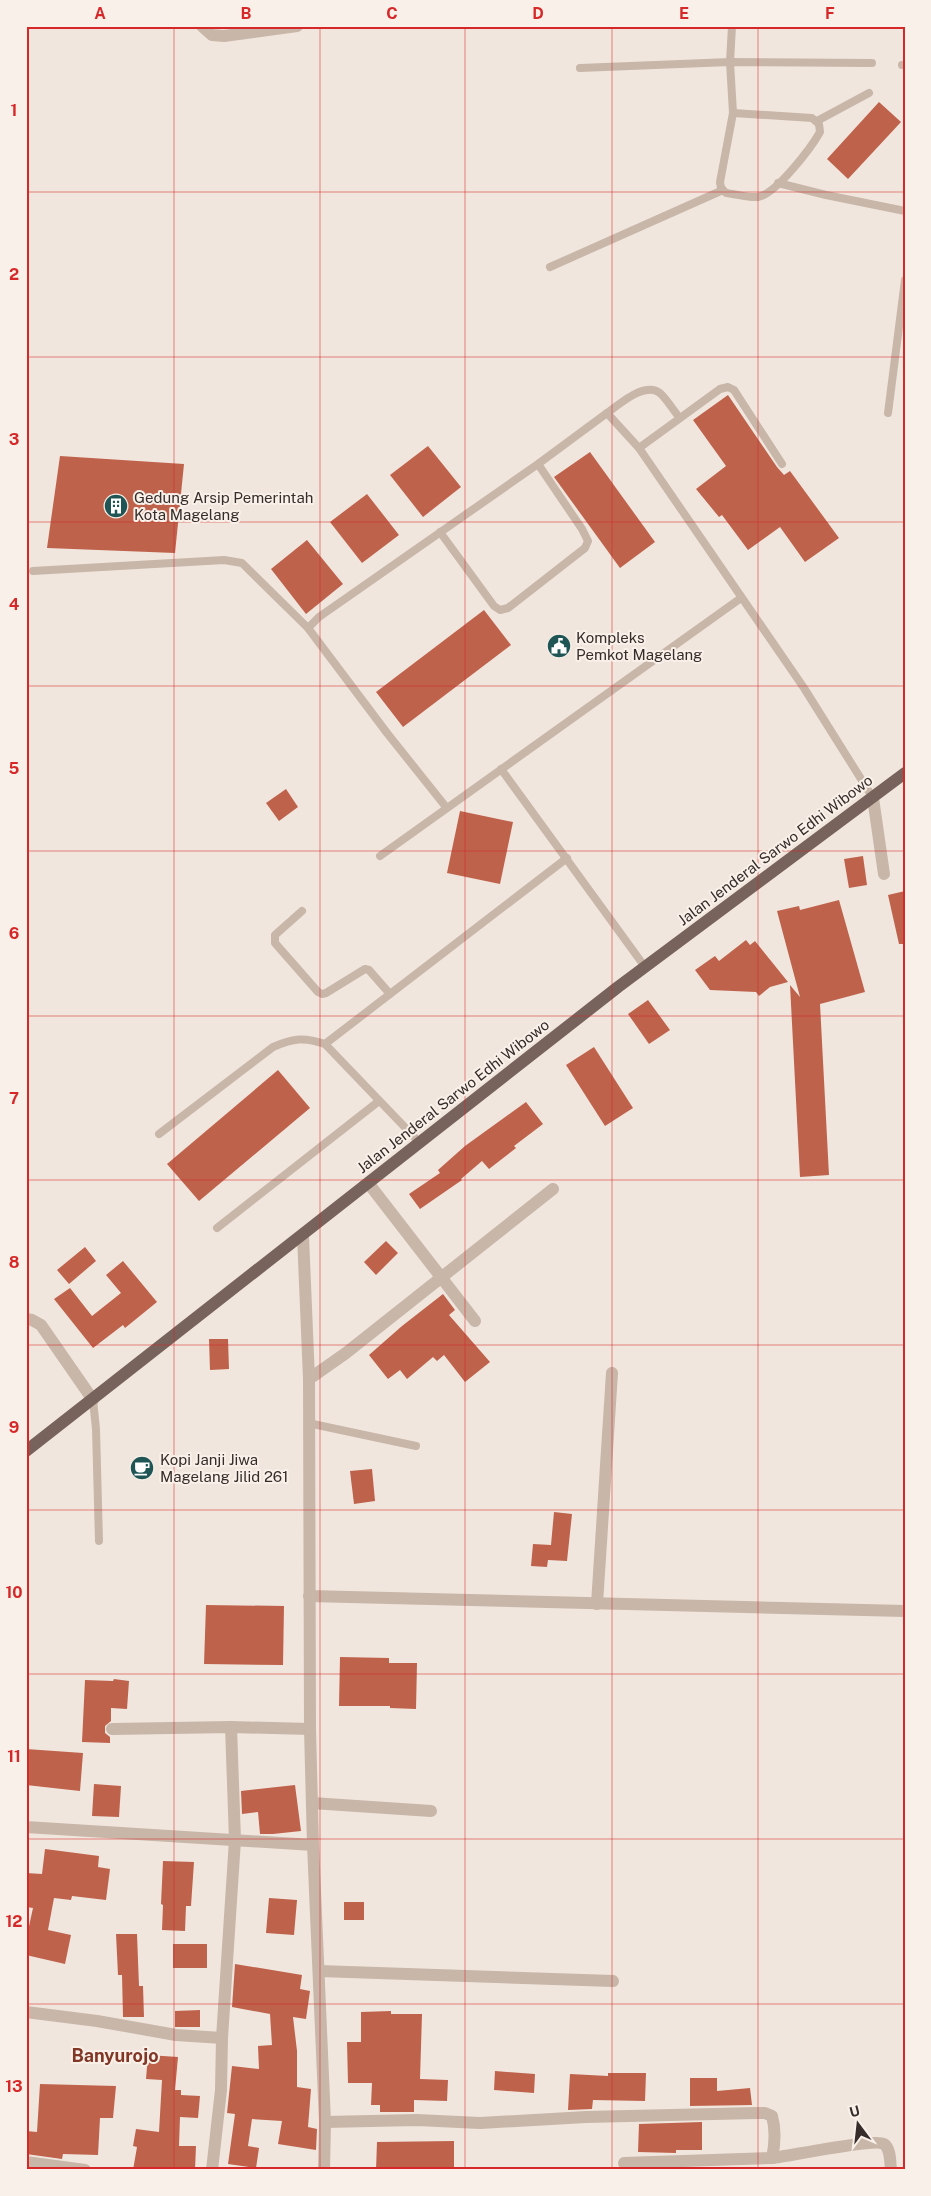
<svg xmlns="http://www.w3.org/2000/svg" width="931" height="2196" viewBox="0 0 931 2196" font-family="'Public Sans',sans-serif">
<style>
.building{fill:#bf624c}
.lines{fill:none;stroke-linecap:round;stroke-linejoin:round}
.lane{stroke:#c8b6a9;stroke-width:8}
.street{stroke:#c8b6a9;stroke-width:12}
.primary{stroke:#77635b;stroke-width:12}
.grid{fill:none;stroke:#d62828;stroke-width:1;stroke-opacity:0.55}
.labels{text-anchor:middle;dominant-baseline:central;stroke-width:4;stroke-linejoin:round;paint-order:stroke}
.poi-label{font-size:15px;fill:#362c29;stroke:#f9f1e9;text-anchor:start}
.street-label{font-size:15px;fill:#362c29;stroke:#f9f1e9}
.quarter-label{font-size:18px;font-weight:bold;fill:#813726;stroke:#f9f1e9}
.neatline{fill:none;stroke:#d62828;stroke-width:2}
.grid-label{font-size:16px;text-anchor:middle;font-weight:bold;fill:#d62828}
</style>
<rect width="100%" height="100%" fill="#f1e6dd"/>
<g class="building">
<polygon points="879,102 901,122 848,179 827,159"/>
<polygon points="728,395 777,467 784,475 790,471 839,538 805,562 780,527 748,550 722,515 719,517 696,489 726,466 693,420"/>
<polygon points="428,446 461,487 423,517 390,475"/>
<polygon points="590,452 655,542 620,568 554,477"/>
<polygon points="60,456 184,464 175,553 47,548"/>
<polygon points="367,494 399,535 362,563 330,522"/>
<polygon points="307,540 343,584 306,614 271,569"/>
<polygon points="484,610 511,645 403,727 376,692"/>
<polygon points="286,789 298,807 279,821 266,803"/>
<polygon points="460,811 513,822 500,884 447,873"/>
<polygon points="863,856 867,885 849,888 844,859"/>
<polygon points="905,891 905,944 899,944 888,895"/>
<polygon points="839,900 865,992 820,1004 829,1175 800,1177 790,985 800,997 777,911 799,906 800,910"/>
<polygon points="746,940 750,945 755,941 788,982 770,987 759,996 756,992 710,990 695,970 715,956 719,961"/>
<polygon points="648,1000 670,1030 649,1044 628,1014"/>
<polygon points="594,1047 633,1108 605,1126 566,1065"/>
<polygon points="278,1070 310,1108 199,1201 167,1164"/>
<polygon points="526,1102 543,1124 514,1146 516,1148 489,1169 482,1161 461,1179 462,1180 420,1209 409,1194 440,1173 438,1170 465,1146"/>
<polygon points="386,1241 398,1253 376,1275 364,1262"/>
<polygon points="85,1247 96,1261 69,1284 57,1270"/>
<polygon points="123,1261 157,1302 125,1328 123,1325 93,1348 54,1299 70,1288 92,1316 121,1293 106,1275"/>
<polygon points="443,1294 455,1310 449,1315 490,1362 465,1382 444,1355 437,1361 433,1357 407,1379 400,1370 388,1379 369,1355 402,1326"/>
<polygon points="209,1339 228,1339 229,1369 210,1370"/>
<polygon points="372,1469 375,1501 354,1504 350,1471"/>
<polygon points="554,1512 572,1514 567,1561 548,1560 547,1567 531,1566 533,1544 551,1545"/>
<polygon points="206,1605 284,1606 283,1665 204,1664"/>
<polygon points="340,1657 389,1658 389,1663 417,1663 416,1709 390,1708 390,1706 339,1706"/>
<polygon points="114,1679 129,1681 127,1709 111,1708 111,1721 105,1726 105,1733 110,1737 110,1743 82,1742 85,1680 113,1681"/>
<polygon points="26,1749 83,1753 80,1791 26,1785"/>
<polygon points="94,1784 121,1786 119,1817 92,1816"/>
<polygon points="295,1785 301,1831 273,1834 260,1834 258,1812 242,1814 241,1791"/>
<polygon points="45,1849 99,1856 98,1867 110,1869 106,1900 72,1896 71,1900 54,1898 48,1930 71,1935 65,1964 26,1955 26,1940 33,1908 26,1907 26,1873 42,1874"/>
<polygon points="163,1861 194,1862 191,1906 186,1906 185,1931 162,1930 163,1905 161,1904"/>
<polygon points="269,1898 297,1900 294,1935 266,1933"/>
<rect x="344" y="1902" width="20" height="18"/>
<polygon points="116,1934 137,1934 139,1986 143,1986 144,2017 123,2017 122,1975 118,1975"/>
<rect x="173" y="1944" width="34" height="24"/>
<polygon points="235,1964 302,1975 300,1989 310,1991 306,2019 293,2017 297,2051 297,2087 311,2089 308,2127 317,2129 316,2150 278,2144 282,2121 252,2119 248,2146 259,2148 256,2168 228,2164 235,2114 227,2113 232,2066 259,2069 258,2046 272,2045 270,2014 232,2007"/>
<polygon points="200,2010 200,2027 175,2027 175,2011"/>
<polygon points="391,2011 391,2014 422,2014 420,2079 448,2080 447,2101 414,2100 414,2112 380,2112 380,2105 371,2105 372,2083 348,2083 347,2042 361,2042 361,2012"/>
<polygon points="148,2055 178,2057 175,2090 181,2090 181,2095 200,2096 198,2118 180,2117 179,2146 196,2146 195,2170 133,2170 137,2147 133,2146 136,2129 159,2132 162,2080 146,2079"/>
<polygon points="495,2071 535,2074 534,2093 494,2090"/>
<polygon points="608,2073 646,2073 645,2101 593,2100 592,2109 568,2110 570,2074 608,2076"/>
<polygon points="690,2078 717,2078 717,2091 750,2088 752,2105 690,2106"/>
<polygon points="40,2084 116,2086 113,2118 100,2118 98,2155 63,2154 62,2159 26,2154 26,2131 37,2132"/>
<polygon points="702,2122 702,2150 676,2150 676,2153 638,2152 639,2124"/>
<polygon points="454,2141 454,2170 376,2170 377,2142"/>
</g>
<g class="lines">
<g class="lane">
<path d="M732 26 730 62 733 113 720 182 721 188 726 193C736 194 748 198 758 197 776 194 811 148 820 132L819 124 812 118 733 113"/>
<polyline points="902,65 905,65"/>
<polyline points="580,68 730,62 872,63"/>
<polyline points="817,121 869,93"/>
<polyline points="778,183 826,195 905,211"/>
<polyline points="550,267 723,190"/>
<path d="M607 413C620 404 646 380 661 394 668 401 673 410 679 417"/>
<polyline points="888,413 905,280"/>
<polyline points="639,448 720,389 728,387 734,390 782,464"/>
<polyline points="440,532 494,606 500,610 508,608 585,548 588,541 582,529 538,464"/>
<polyline points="33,571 224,560 242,563 308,628"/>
<polyline points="501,769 645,967"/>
<polyline points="446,807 387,733 308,628 319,617 538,464 607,413 639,448 804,688 873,798"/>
<polyline points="380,856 741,598"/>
<polyline points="302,911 275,935 275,943 318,992 322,994 326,993 365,969 369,970 390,994"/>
<path d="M159 1134 273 1047C294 1038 304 1037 325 1044"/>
<polyline points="420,1143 325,1044 567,858"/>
<polyline points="217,1228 379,1101"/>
<polyline points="93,1400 96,1429 99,1541"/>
<polyline points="308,1423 416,1446"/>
</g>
<g class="street">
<polyline points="202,26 212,35 224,36 297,26"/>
<polyline points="873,798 884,874"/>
<polyline points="369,1184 475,1321"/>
<polyline points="303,1236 309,1379 310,1729 313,1845 325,2122 324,2170"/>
<polyline points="26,1319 32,1320 41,1325 93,1400"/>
<polyline points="309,1379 346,1353 553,1189"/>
<polyline points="309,1596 905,1611"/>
<polyline points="597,1604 612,1373"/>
<polyline points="112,1729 231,1727 310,1729"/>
<polyline points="312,1803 431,1811"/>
<polyline points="26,1827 313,1845"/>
<polyline points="319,1971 613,1981"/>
<polyline points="26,2012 97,2021 176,2035 222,2038 221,2090 212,2170"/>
<polyline points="222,2038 235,1840 231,1727"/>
<path d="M325 2122 417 2120 480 2123 586 2117 757 2113H765L772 2116C776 2130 775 2144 772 2158L624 2163"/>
<path d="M772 2158C789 2156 875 2138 884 2144 891 2149 890 2162 891 2170"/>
<polyline points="26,2162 85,2170"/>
</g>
<polyline class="primary" points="26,1451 618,987 905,773"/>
</g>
<path class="grid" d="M174 26V2170M320 26V2170M465 26V2170M612 26V2170M758 26V2170M26 192H905M26 357H905M26 522H905M26 686H905M26 851H905M26 1016H905M26 1180H905M26 1345H905M26 1510H905M26 1674H905M26 1839H905M26 2004H905"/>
<defs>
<g id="building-disc" transform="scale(1.25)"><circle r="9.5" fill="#205555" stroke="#f9f1e9"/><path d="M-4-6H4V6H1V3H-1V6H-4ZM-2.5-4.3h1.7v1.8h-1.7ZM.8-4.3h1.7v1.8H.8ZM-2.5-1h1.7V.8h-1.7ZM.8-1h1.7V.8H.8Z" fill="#fff"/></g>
<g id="civic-disc" transform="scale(1.25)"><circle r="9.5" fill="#205555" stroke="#f9f1e9"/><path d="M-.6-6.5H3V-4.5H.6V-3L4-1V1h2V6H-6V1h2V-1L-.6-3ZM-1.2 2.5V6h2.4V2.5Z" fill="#fff"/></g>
<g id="cafe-disc" transform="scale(1.25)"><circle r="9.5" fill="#205555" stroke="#f9f1e9"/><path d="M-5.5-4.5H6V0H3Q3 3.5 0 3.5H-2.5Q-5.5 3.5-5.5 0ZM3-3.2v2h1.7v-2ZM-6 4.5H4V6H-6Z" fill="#fff"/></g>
</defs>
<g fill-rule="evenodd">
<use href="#building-disc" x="116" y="506"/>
<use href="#civic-disc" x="559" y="646"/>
<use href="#cafe-disc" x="142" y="1468"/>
</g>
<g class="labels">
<g class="poi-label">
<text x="134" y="497">Gedung Arsip Pemerintah<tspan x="134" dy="17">Kota Magelang</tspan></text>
<text x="576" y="637">Kompleks<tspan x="576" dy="17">Pemkot Magelang</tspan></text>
<text x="160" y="1459">Kopi Janji Jiwa<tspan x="160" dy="17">Magelang Jilid 261</tspan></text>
</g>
<g class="street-label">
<text transform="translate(775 850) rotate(-37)">Jalan Jenderal Sarwo Edhi Wibowo</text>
<text transform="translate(453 1096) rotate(-38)">Jalan Jenderal Sarwo Edhi Wibowo</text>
</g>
<g class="quarter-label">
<text x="115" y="2055">Banyurojo</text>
</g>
</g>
<rect width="931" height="2196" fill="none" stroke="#f9f1e9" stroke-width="55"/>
<g transform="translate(858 2124) rotate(345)" stroke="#f9f1e9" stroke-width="4" paint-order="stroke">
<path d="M0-4L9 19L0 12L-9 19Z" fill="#362c29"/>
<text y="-8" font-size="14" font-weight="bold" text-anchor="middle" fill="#362c29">U</text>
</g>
<rect x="28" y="28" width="876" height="2140" class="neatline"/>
<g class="grid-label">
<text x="100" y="19">A</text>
<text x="246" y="19">B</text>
<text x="392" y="19">C</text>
<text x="538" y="19">D</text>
<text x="684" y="19">E</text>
<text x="830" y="19">F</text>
<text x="14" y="116">1</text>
<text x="14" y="280">2</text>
<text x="14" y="445">3</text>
<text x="14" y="610">4</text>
<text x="14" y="774">5</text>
<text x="14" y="939">6</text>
<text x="14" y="1104">7</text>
<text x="14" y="1268">8</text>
<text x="14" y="1433">9</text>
<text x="14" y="1598">10</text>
<text x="14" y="1762">11</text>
<text x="14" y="1927">12</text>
<text x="14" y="2092">13</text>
</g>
</svg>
